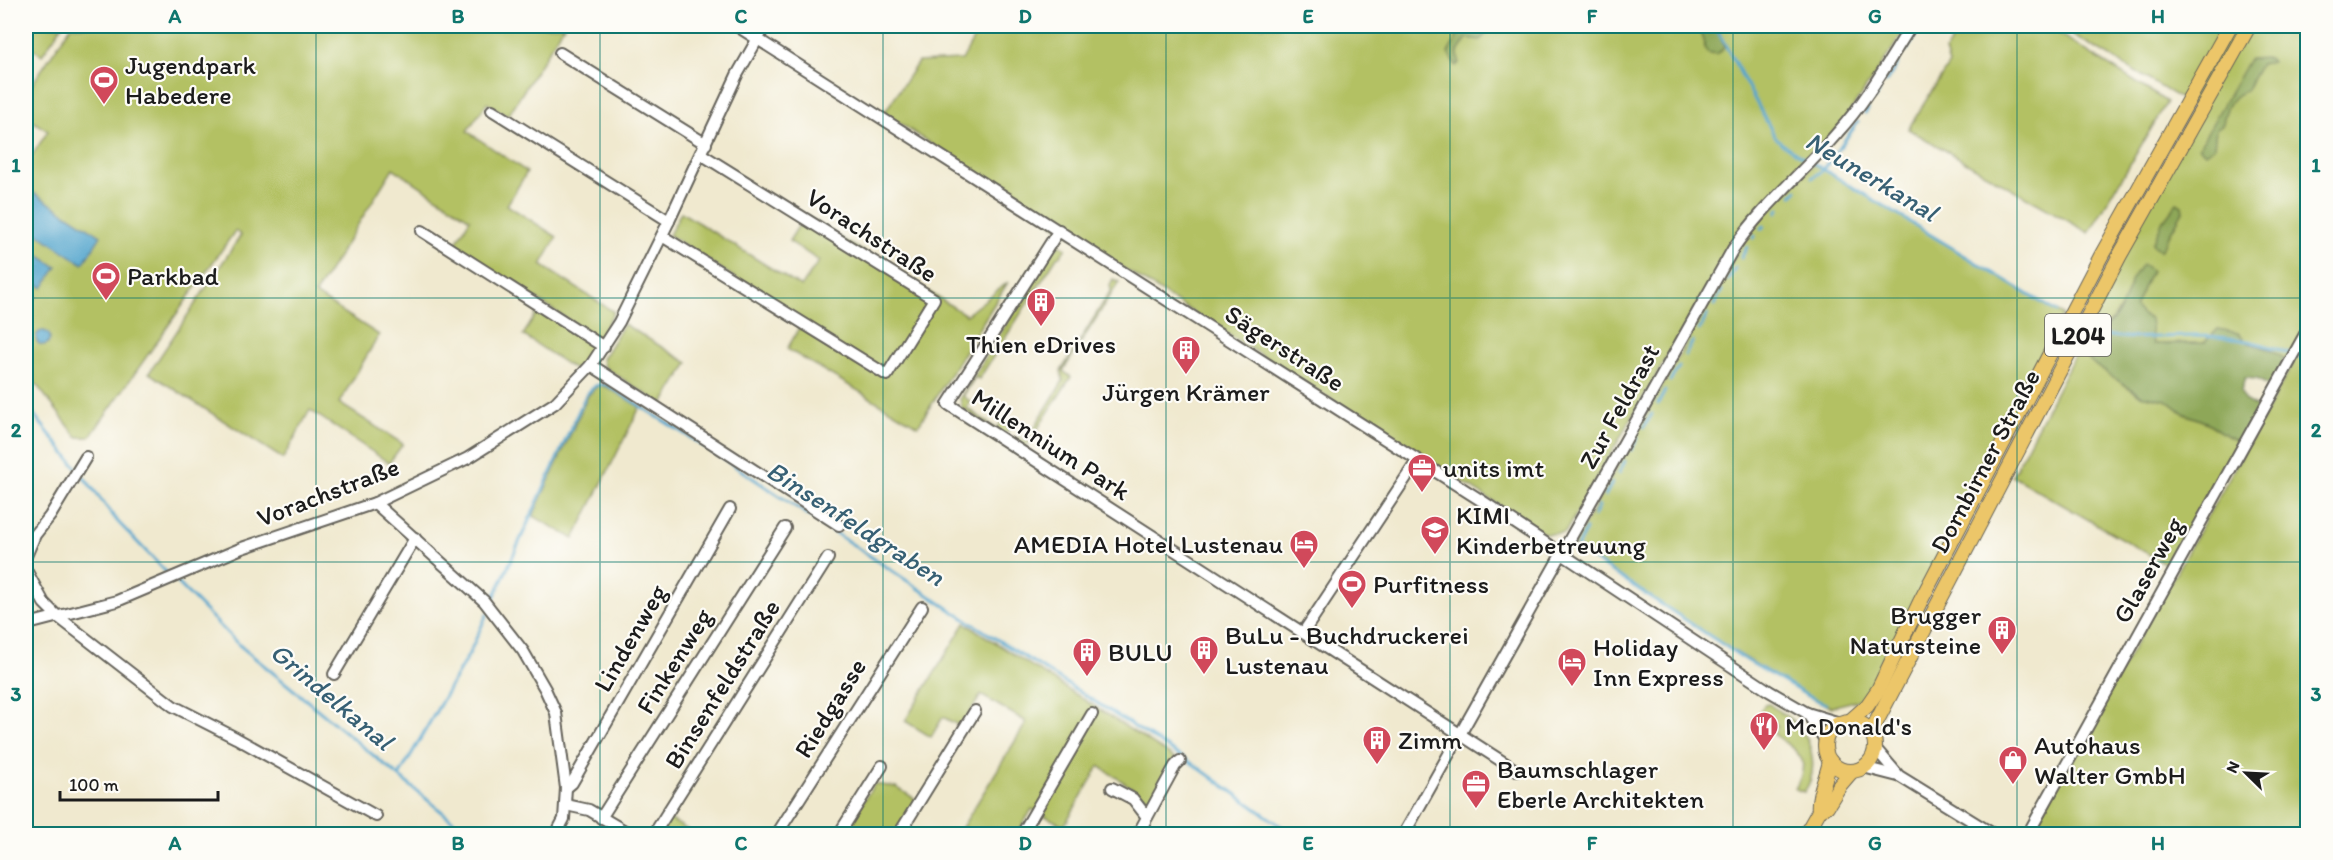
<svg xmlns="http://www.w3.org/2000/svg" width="2333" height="860" viewBox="0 0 2333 860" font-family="Itim,sans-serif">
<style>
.green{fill:#b3c163;stroke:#686e40;stroke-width:1.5;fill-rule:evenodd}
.forest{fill:#8ea759;stroke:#55623a;stroke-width:1.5}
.water{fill:#52a5cd;stroke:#376074;stroke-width:1.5}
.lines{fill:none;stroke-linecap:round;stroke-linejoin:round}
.stream{stroke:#52a5cd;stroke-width:3}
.minor-casing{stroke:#66645b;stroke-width:14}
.major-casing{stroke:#66645b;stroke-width:16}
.minor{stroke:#fff;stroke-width:10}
.major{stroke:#ecc669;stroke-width:14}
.grid{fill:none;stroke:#0f766e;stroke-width:1.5;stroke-opacity:0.55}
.labels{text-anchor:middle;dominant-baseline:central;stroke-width:4.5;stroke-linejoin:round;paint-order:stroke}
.shield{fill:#fdfcf7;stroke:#605f5e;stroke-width:1.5}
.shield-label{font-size:24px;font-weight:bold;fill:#1c1c1c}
.poi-label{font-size:26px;fill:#1c1c1c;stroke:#fdfcf7;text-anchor:start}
.street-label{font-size:26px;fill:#1c1c1c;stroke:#fdfcf7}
.water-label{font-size:27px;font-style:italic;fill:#376074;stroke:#fdfcf7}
.neatline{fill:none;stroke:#0f766e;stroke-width:2}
.grid-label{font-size:20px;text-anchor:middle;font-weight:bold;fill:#0f766e}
</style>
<rect width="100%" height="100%" fill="#fdfcf7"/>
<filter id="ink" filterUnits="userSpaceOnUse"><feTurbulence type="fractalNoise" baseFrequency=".0167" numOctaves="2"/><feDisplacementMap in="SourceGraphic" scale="12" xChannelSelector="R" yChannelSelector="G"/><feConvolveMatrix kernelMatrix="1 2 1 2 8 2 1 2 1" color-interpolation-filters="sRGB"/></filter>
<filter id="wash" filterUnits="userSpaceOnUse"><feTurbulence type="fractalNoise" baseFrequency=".008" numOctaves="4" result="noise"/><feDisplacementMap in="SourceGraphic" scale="24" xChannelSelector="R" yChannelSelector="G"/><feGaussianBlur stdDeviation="1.35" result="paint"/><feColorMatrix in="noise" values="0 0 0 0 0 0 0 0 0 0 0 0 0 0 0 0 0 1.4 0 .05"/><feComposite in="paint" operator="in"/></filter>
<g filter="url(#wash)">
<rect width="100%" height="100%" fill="#f0e9cf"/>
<g class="green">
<polygon points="26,26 62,26 42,55 26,44"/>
<polygon points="71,26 564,26 508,116 487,103 467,131 527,172 507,205 557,237 541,265 614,312 598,339 454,246 470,219 393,168 315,294 379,335 339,403 403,444 389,463 310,410 283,459 149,373 241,235 235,231 90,437 77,437 26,371 26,154 31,157 48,131 26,117 26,93"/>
<polygon points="955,26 1908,26 1845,119 1712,279 1565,533 1545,534 1055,225 884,113 918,62 962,60 974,38"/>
<polygon points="1962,26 2047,26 2167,102 2089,233 1908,129 1949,64 1945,51"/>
<path d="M2058 26H2307V834H2029L2293 364 2269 349 2248 343 2238 333 2218 329 2204 343 2152 344 2150 319 2142 315 2135 307 2151 270 2084 355 2096 366 2140 395 2167 400 2185 414 2208 423 2240 444 2171 567 2012 476 2088 329 2193 106ZM2183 211 2160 251 2152 244Z"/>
<polygon points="1814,164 2063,315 1866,701 1862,699 1831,707 1808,696 1711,637 1573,545 1742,243 1763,215"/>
<polygon points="681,212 801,287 819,261 789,241 805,215 966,315 1008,282 918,426 787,349 803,322 669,235"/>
<polygon points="1060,244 1066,248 1061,255 1057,257 979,379 975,377 963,396 970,401 967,408 996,428 1003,421 1008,423 1010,429 1004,435 962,409 960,398 1053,250"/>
<polygon points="1113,279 1119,282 1063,371 1071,377 1024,450 1014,441 1014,439 1019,437 1026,441 1063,381 1061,371 1111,290 1110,285"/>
<polygon points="539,310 594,345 577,371 523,335"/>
<polygon points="624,324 688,363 664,402 660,403 604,367 602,359"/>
<polygon points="600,385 607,387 640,407 574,539 533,516 588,396 595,388"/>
<polygon points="965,623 1176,759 1152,801 1099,766 1064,826 1032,809 1017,834 958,834 1025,725 1025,721 981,695 961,727 943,717 931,737 905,721"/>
<path d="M1769 704C1778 711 1792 718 1799 727 1814 744 1818 774 1804 792L1795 789C1813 756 1797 753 1774 734L1778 726 1764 718 1759 724 1755 721 1764 705Z"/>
<polygon points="874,784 896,787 917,800 896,834 843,834"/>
<polygon points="668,818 694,834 657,834"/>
</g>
<g class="forest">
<polygon points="1460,26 1490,26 1488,32 1480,40 1467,38 1458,52 1459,63 1456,66 1448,53 1462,28"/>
<path d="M1696 26H1718L1724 48 1716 55 1707 53C1703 44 1703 34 1696 26Z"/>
<path d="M2269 58 2272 62 2261 64 2246 91C2231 95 2225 110 2223 124L2216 129 2214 147 2205 153 2199 147 2249 59Z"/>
<polygon points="2177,203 2182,206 2183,211 2160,251 2152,244 2163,221"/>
<polygon points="2142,264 2151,270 2135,307 2142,315 2150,319 2153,344 2204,343 2218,329 2238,333 2248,343 2269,349 2284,359 2271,387 2257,379 2245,378 2241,391 2244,400 2259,408 2240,444 2208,423 2185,414 2167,400 2140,395 2096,366 2084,355 2120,311 2132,279"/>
</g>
<g class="water">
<polygon points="34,193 101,236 83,264 26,226 26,207"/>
<polygon points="26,251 35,257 37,254 57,267 43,288 35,283 30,290 35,293 36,297 32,302 26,300"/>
<circle cx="43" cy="338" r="7"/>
</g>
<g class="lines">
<g class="stream">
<polyline points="1715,26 1774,135 1782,144 2057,312"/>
<polyline points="1906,51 1922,26"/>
<polyline points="1886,82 1898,63"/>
<polyline points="1874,99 1879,92"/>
<polyline points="1865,113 1868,109"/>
<polyline points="1812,178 1823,170 1858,122"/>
<polyline points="1792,195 1797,190"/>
<polyline points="1777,212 1779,209"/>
<polyline points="1761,229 1764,226"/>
<polyline points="1753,238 1755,236"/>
<polyline points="1741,258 1747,247"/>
<polyline points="1728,280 1735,268"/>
<polyline points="1714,305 1722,290"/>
<polyline points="1699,330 1708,314"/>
<path d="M2095 333C2127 341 2160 336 2192 336 2236 336 2267 343 2308 361"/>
<polyline points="1685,355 1693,341"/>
<polyline points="1670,381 1679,367"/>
<polyline points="1658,404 1665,391"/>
<polyline points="26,405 76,467"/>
<polyline points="1644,427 1652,414"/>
<polyline points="1631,450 1638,438"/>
<polyline points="80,472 118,522 167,573"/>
<polyline points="1619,473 1625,461"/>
<polyline points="1605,496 1612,483"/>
<polyline points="1594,516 1599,506"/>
<polyline points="1586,529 1578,545 1579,550 1748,661 1808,696 1826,704"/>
<polyline points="177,582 238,644 469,834"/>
<path d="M492 602 586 395C593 387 596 383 607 385L724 459 951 610 1196 766 1292 834"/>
<polyline points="399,776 470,652 487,614"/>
</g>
</g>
</g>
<g filter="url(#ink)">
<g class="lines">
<g class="minor-casing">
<g id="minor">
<polyline points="737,26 1482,501 1769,691 1807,713 1840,723"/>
<polyline points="560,53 706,144"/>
<polyline points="492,110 669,221"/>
<polyline points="1059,230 948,404 1517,771"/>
<polyline points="422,231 604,347"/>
<polyline points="662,236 887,375 934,299 701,154"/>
<polyline points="591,365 839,525"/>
<polyline points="375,503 484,601 523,651 545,689 556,713 566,788 564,819 556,834"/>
<polyline points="26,556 35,535 50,516 86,457"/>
<polyline points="26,570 44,603 57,616 173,706 236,738 376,816"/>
<polyline points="26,627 32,623 117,601 242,548 375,503 468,458 555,403 591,365 619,322 669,221 737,75 765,26"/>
<polyline points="1303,633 1417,461"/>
<polyline points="334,674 415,538"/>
<polyline points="1807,713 1826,741"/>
<polyline points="1875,748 1899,776 1993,834"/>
<polyline points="1863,767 1898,776"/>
<polyline points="566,788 572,783 730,509"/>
<polyline points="1112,788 1133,799 1147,817"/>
<polyline points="566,805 589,810 630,834"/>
<polyline points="601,818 785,528"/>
<polyline points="654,834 828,558"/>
<polyline points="777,834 922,607"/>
<polyline points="839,834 882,766"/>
<polyline points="899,834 975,711"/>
<polyline points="1022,834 1092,714"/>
<polyline points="1138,834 1175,766 1180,761"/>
<path d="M1404 834 1733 249C1763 205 1804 172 1838 132 1867 100 1888 62 1911 26"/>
<polyline points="2028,834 2308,329"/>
</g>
</g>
<g class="major-casing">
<g id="major">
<polyline points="1850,721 1867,706 1878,690 1920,602 2101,256 2230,26"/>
<circle cx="1850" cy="746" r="25"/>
<polyline points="1871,732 2120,255 2249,26"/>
<path d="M1819 811C1817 796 1827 777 1830 761"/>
<polyline points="1806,834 1819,811 1827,806 1840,785 1852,771"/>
</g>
</g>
<use href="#minor" class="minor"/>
<use href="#major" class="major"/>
</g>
</g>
<path class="grid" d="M316 26V834M600 26V834M883 26V834M1166 26V834M1450 26V834M1733 26V834M2017 26V834M26 298H2308M26 562H2308"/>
<defs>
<g id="stadium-pin" transform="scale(1.5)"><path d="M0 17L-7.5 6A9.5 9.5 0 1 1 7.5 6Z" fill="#d1495b" stroke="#fdfcf7"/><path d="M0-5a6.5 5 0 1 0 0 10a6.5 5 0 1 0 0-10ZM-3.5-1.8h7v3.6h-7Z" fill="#fff"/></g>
<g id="building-pin" transform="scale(1.5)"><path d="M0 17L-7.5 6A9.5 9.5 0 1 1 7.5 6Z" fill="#d1495b" stroke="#fdfcf7"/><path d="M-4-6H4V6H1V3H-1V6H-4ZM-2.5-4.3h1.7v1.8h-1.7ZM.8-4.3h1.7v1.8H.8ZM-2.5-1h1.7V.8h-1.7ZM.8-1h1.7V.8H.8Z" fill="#fff"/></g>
<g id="office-pin" transform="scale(1.5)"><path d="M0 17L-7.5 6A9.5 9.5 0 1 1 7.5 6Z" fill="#d1495b" stroke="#fdfcf7"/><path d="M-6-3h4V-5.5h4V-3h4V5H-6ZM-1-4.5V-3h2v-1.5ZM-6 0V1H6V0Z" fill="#fff"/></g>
<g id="school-pin" transform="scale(1.5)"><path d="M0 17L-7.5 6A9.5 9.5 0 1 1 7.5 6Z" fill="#d1495b" stroke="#fdfcf7"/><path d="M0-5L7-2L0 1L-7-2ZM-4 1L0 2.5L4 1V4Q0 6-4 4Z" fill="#fff"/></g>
<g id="hotel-pin" transform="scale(1.5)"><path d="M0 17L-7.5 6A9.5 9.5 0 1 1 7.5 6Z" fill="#d1495b" stroke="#fdfcf7"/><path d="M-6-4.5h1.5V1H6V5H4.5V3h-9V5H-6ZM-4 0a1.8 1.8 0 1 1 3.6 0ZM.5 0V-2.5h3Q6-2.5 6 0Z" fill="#fff"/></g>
<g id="restaurant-pin" transform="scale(1.5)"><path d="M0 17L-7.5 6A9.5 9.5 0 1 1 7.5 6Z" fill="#d1495b" stroke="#fdfcf7"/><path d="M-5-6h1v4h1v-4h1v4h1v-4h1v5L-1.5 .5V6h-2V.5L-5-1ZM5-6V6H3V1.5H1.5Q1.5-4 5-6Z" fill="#fff"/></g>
<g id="shop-pin" transform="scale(1.5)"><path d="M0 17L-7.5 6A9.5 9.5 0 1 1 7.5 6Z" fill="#d1495b" stroke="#fdfcf7"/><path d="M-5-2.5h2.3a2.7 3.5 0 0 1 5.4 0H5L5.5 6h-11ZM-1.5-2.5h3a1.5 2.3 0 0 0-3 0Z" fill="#fff"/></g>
</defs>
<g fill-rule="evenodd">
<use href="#stadium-pin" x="104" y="80"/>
<use href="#stadium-pin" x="106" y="276"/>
<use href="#building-pin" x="1041" y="302"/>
<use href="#building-pin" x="1186" y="350"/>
<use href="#office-pin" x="1422" y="468"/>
<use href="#school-pin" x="1435" y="530"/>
<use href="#hotel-pin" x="1304" y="544"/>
<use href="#stadium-pin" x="1352" y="584"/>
<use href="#building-pin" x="2002" y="630"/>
<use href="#building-pin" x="1204" y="650"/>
<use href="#building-pin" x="1087" y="652"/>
<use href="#hotel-pin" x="1572" y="662"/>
<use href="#restaurant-pin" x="1764" y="726"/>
<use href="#building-pin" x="1377" y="740"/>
<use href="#shop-pin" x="2013" y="760"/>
<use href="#office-pin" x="1476" y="784"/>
</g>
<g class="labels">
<rect class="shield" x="2045" y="314" width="66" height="42" rx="4.5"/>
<g class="shield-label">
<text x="2078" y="335">L204</text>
</g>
<g class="poi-label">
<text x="125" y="65">Jugendpark<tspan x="125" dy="30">Habedere</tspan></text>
<text x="127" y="276">Parkbad</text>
<text x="1041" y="344" text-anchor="middle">Thien eDrives</text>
<text x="1186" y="392" text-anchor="middle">Jürgen Krämer</text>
<text x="1443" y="468">units imt</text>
<text x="1456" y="515">KIMI<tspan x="1456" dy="30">Kinderbetreuung</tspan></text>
<text x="1283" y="544" text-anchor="end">AMEDIA Hotel Lustenau</text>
<text x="1373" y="584">Purfitness</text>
<text x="1981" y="615" text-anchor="end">Brugger<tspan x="1981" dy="30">Natursteine</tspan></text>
<text x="1225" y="635">BuLu - Buchdruckerei<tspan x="1225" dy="30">Lustenau</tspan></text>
<text x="1593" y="647">Holiday<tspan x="1593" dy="30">Inn Express</tspan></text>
<text x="1108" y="652">BULU</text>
<text x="1785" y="726">McDonald's</text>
<text x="1398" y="740">Zimm</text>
<text x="2034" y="745">Autohaus<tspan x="2034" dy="30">Walter GmbH</tspan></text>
<text x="1497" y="769">Baumschlager<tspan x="1497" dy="30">Eberle Architekten</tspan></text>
</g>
<g class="street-label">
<text transform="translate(872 235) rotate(33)">Vorachstraße</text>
<text transform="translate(1285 348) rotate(33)">Sägerstraße</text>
<text transform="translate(1619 406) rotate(-61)">Zur Feldrast</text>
<text transform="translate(1051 444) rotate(33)">Millennium Park</text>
<text transform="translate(1985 461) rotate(-62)">Dornbirner Straße</text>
<text transform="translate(328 492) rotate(-21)">Vorachstraße</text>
<text transform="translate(2148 570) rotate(-61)">Glaserweg</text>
<text transform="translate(630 638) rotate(-60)">Lindenweg</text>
<text transform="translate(674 661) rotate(-58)">Finkenweg</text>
<text transform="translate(722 684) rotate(-58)">Binsenfeldstraße</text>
<text transform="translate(830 708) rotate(-58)">Riedgasse</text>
</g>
<g class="water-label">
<text transform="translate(1872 176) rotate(31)">Neunerkanal</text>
<text transform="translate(856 523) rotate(33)">Binsenfeldgraben</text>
<text transform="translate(332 696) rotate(40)">Grindelkanal</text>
</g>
</g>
<rect width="2333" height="860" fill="none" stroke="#fdfcf7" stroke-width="66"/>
<g transform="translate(2246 773) rotate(294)" stroke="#fdfcf7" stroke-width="4.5" paint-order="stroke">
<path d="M0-4.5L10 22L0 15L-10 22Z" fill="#1c1c1c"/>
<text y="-9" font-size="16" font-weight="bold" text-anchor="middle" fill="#1c1c1c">N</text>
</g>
<path d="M60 791v9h158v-9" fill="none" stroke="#1c1c1c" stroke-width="3"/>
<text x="69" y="791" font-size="18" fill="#1c1c1c" stroke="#fdfcf7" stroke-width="4.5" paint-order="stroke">100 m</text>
<rect x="33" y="33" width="2267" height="794" class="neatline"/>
<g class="grid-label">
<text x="175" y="23">A</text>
<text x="458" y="23">B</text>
<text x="741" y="23">C</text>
<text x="1025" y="23">D</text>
<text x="1308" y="23">E</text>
<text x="1592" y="23">F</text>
<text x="1875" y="23">G</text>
<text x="2158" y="23">H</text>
<text x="16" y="172">1</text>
<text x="2316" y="172">1</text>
<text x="16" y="437">2</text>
<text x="2316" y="437">2</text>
<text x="16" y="701">3</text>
<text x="2316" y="701">3</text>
<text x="175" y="850">A</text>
<text x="458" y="850">B</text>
<text x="741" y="850">C</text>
<text x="1025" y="850">D</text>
<text x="1308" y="850">E</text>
<text x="1592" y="850">F</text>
<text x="1875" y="850">G</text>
<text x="2158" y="850">H</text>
</g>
</svg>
